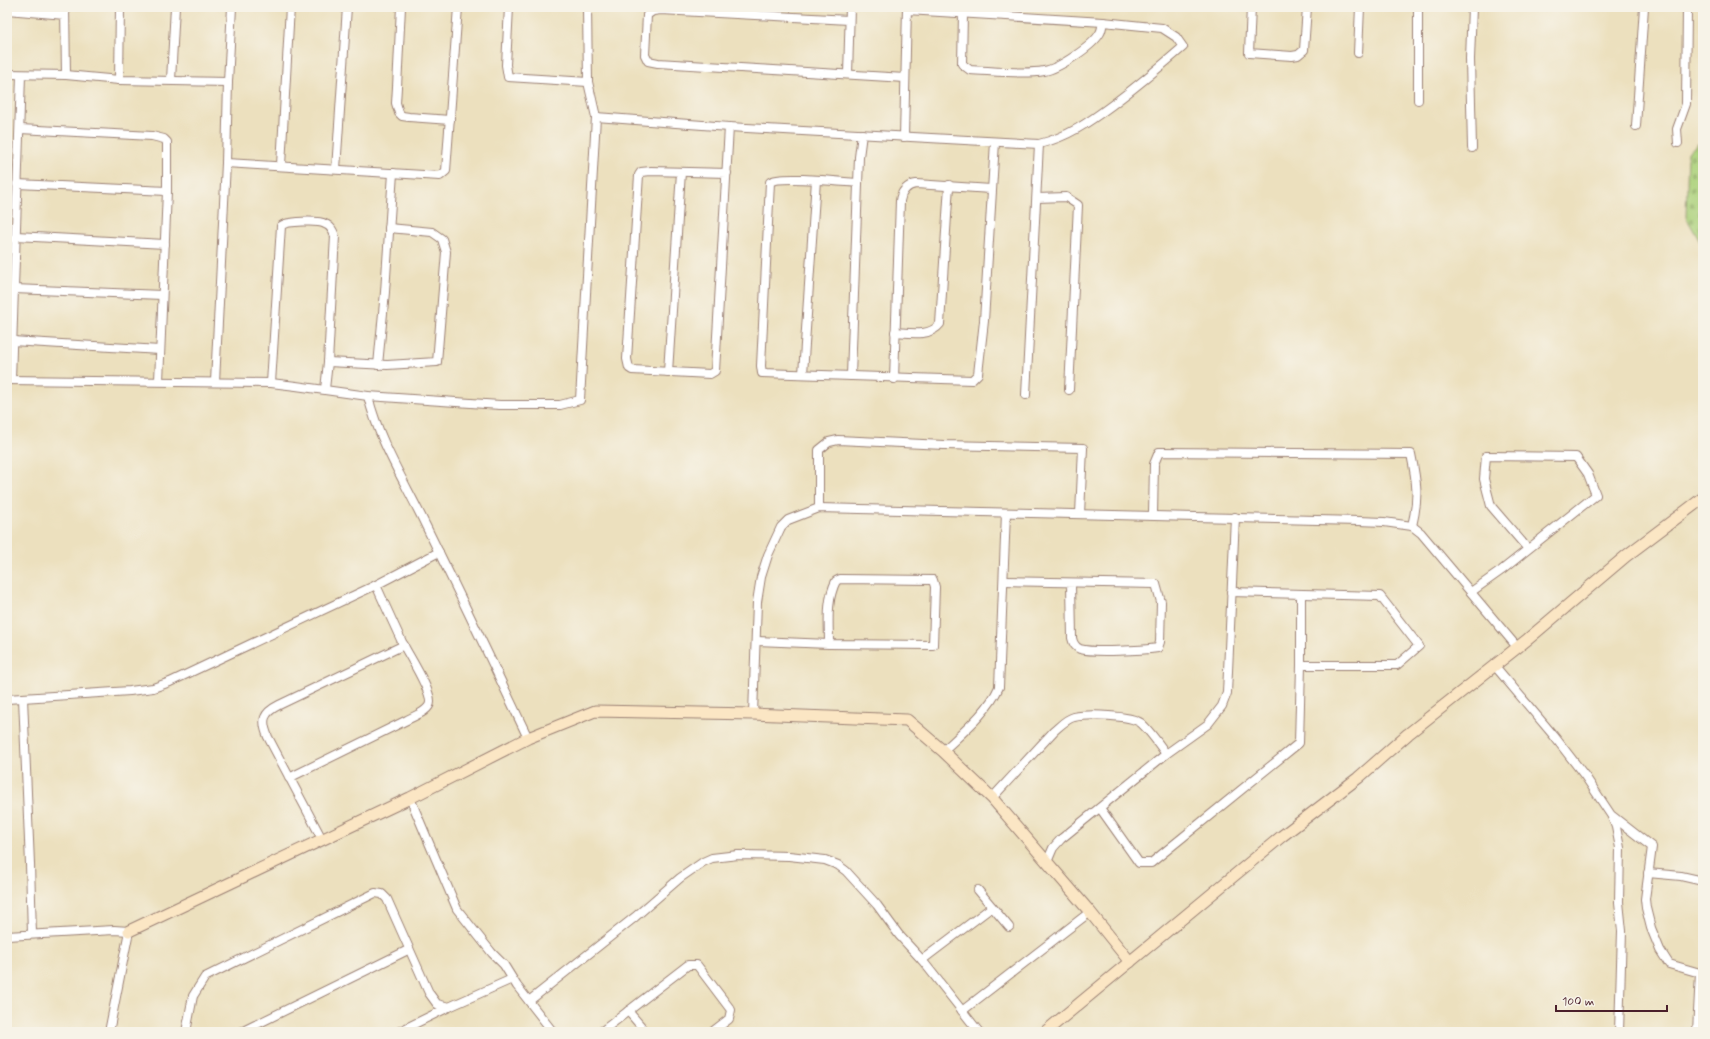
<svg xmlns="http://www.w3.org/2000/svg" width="1710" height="1039" viewBox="0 0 1710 1039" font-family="Mynerve,sans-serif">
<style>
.cemetery{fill:url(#cemetery-stones);stroke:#7a7852}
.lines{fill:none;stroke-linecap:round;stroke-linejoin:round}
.street-casing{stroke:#9b8074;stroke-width:10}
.secondary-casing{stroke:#9b8074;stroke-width:13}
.street{stroke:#fff;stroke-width:8}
.secondary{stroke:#fbe6c4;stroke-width:11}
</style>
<defs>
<pattern id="cemetery-stones" width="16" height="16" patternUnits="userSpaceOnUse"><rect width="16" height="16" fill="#abd17a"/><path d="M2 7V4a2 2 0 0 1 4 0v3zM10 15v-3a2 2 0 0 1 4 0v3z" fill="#95b36a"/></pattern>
</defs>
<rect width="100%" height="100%" fill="#f7f3e8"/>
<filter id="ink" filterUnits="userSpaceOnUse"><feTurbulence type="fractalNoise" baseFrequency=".025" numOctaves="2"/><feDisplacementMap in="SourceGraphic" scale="8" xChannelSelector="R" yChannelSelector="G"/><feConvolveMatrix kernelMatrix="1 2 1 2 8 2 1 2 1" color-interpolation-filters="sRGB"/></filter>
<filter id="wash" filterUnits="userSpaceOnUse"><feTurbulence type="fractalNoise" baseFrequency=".012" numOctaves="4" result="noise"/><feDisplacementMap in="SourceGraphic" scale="16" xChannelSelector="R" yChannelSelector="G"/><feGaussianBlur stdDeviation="0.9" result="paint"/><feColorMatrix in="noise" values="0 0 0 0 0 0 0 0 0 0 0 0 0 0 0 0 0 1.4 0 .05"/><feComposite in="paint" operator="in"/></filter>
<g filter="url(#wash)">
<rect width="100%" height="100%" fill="#ece0be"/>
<polygon class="cemetery" points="1703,140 1703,247 1686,217 1688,152"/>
</g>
<g filter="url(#ink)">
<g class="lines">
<g class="street-casing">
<g id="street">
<polyline points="65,7 66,75"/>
<polyline points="401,7 397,87 396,103 399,113 402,116 409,117 450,120"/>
<polyline points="509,7 506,65 508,77 588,82"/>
<polyline points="1251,7 1249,53 1292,56 1298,55 1304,50 1307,7"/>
<polyline points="1472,7 1470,59 1472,148"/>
<polyline points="7,10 65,15"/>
<path d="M963 14 962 64 970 70C992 71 1024 75 1044 71 1058 69 1093 46 1100 33 1102 30 1102 25 1103 22"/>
<polyline points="849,20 661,10 653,11 647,15 645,55 648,61 658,63 905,78"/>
<polyline points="1358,53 1360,7"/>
<polyline points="7,74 66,75 119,80 228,82"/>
<polyline points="848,74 850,7"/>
<polyline points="119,80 120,7"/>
<polyline points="171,80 175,7"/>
<polyline points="1418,100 1418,7"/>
<path d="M596 117 729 127 1039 144C1068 137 1089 122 1112 105 1136 87 1160 67 1183 47L1176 37 1162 28 1103 22 907 10"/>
<polyline points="1636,126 1644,7"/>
<polyline points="20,129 152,136 164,139 167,142 167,191 159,381"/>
<polyline points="904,137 907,7"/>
<polyline points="1678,143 1677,129 1686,104 1687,7"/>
<polyline points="226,163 440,176 446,171 458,7"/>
<polyline points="281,165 290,7"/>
<polyline points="336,169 347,7"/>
<polyline points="727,173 651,171 641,172 639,175 627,359 629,368 632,370 710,374 715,371 729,127"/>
<path d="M858 183C843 182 780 175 770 182L761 366 762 373 972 380 978 374 984 321 995 142"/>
<polyline points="17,184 167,191"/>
<polyline points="1037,198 1066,197 1078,205 1069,390"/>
<polyline points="16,236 165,244"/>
<polyline points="14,289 162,295"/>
<path d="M895 332C910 333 930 337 940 324L949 185"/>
<polyline points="12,341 160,350"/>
<polyline points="328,362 387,365 437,362 446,252 442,239 432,232 389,228"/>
<polyline points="378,365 385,292 393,173"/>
<polyline points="668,372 681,172"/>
<polyline points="803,374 816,180"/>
<polyline points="851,376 859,157 862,134"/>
<path d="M894 379 900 201C901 192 907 185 916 184L991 189"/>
<polyline points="7,380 271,383 296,386 368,396 500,405 560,405 580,400 596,117 588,82 587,7"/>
<polyline points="11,380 21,75"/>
<polyline points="215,382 226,163 228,82 232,7"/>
<path d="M271 383 281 226C286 221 319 220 325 224 331 226 333 231 335 236L328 362 325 389"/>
<polyline points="1026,395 1039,144"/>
<path d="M368 396C379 442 405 482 425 524 460 595 494 666 528 738"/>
<polyline points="819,508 819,450 829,442 838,440 944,445 1083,448 1080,514"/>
<path d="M1153 515 1154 464 1159 452 1411 454C1417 483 1419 497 1412 526"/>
<path d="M1004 581 1156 584 1161 602 1160 642 1158 648C1143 650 1094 653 1080 649 1075 647 1073 643 1072 638L1071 583"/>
<polyline points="1231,592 1380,596 1419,646 1397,665 1301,665"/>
<polyline points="1471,592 1502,570 1596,495 1588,474 1576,457 1486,456 1484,479 1491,506 1528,549"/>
<path d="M757 641 829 644 933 645 935 587 933 580 840 579 836 581C826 601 829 623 829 644"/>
<polyline points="1494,665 1554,736 1585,776 1611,815 1652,847 1645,899 1646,908 1651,928 1660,950 1669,964 1700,973 1697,1032"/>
<polyline points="23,698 30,864 32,934"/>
<polyline points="7,699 130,691 153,688 170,682 376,585 439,552"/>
<polyline points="753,714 757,602 761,577 768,555 781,527 788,520 819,508 1359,521 1384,522 1412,526 1421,533 1517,647"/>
<path d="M943 751C963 732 988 712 999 687L1006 513"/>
<path d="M289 778 407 720C414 716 430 711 430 702 431 690 409 656 403 644 394 625 385 605 376 585"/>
<polyline points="410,798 457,909 492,953 504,965 517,986 553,1032"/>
<path d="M992 798 1054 731C1060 726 1066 719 1074 717 1088 714 1130 715 1141 723 1150 731 1159 744 1166 754"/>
<polyline points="1100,808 1139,863 1151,863 1299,743 1301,665 1301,594"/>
<polyline points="1612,817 1616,827 1620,848 1619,902 1622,931 1619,1032"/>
<path d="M322 839 268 737C261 720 263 713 279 705L404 645"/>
<polyline points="1047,862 1053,848 1061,839 1166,754 1208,724 1222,706 1227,693 1235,517"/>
<polyline points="1648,873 1681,876 1703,881"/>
<polyline points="978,890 1009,927"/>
<polyline points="7,936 114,930 129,931 109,1032"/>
<polyline points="922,960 992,907"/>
<polyline points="529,1001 635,917 680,878 703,862 712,858 738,855 789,856 825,860 838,865 846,871 877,905 899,935 922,960 979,1032"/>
<polyline points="628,1011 646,1032"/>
<polyline points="962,1011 1090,912"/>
<polyline points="186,1032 193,996 205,977 375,893 382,894 387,899 429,993 437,1004 449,1007"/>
<polyline points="241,1032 408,950"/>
<polyline points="398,1032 449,1007 512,979"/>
<polyline points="601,1032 688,965 697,965 731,1010 729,1019 712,1032"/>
</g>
</g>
<g class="secondary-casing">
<g id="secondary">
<polyline points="129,931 410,798 528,738 595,711 753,714 907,720 943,751 992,798 1090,912 1130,962"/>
<polyline points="1045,1032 1282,836 1358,778 1408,734 1528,639 1626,556 1703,498"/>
</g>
</g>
<use href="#street" class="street"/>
<use href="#secondary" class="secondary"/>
</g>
</g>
<rect width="1710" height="1039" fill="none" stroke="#f7f3e8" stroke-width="24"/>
<path d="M1556 1005v6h111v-6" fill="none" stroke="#4a1f2b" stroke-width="2"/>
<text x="1562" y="1005" font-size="12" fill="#4a1f2b" stroke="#f7f3e8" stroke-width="3" paint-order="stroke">100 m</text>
</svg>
